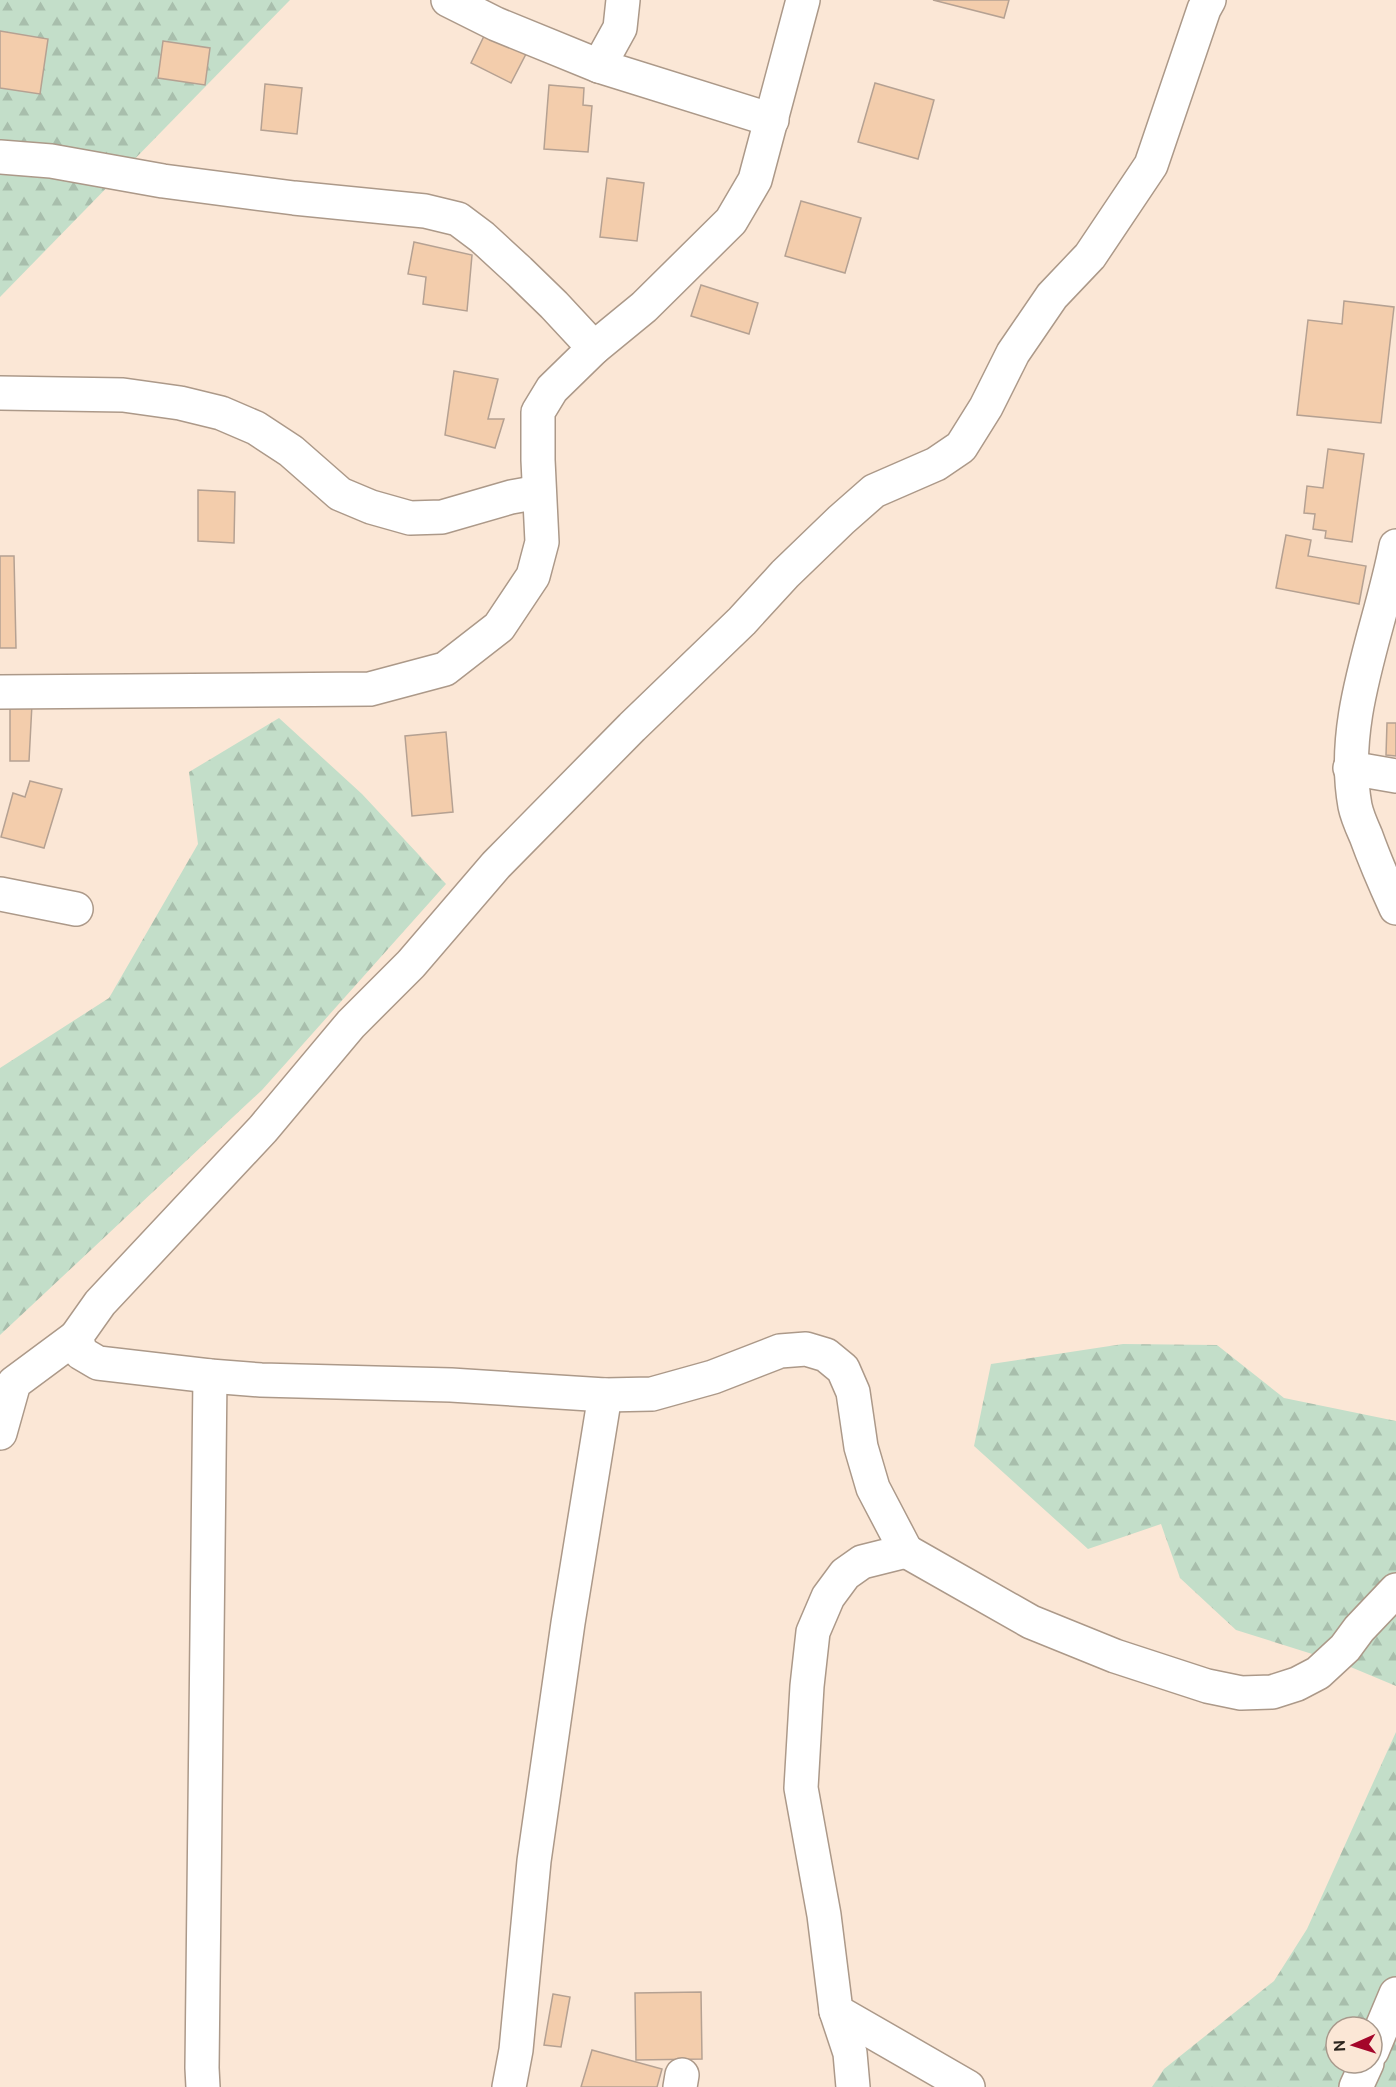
<svg xmlns="http://www.w3.org/2000/svg" width="1396" height="2087" viewBox="0 0 1396 2087" font-family="Ubuntu,sans-serif">
<style>
.forest{fill:url(#forest-firs);fill-rule:evenodd}
.building{fill:#f3cdac;stroke:#b5a192;stroke-width:1.5}
.lines{fill:none;stroke-linecap:round;stroke-linejoin:round}
.minor-casing{stroke:#ac9989;stroke-width:36}
.minor{stroke:#fff;stroke-width:33}
</style>
<defs>
<pattern id="forest-firs" width="22" height="20" patternUnits="userSpaceOnUse" patternTransform="scale(1.5)"><rect width="22" height="20" fill="#c3dec9"/><path d="M5 1l3.5 6h-7zM16 11l3.5 6h-7z" fill="#a8beac"/></pattern>
</defs>
<rect width="100%" height="100%" fill="#fbe7d6"/>
<g class="forest">
<polygon points="0,0 290,0 0,297"/>
<polygon points="279,718 362,794 446,884 262,1090 0,1335 0,1068 109,998 198,844 189,772"/>
<polygon points="1123,1344 1217,1345 1284,1398 1396,1421 1396,1686 1341,1663 1236,1630 1180,1578 1161,1524 1088,1549 974,1446 991,1364"/>
<path d="M1396 1732V2087H1152L1164 2069 1274 1981 1307 1929ZM1336 2027H1372V2063H1336Z"/>
</g>
<g class="building">
<polygon points="933,0 1009,0 1004,18"/>
<polygon points="0,31 48,39 40,94 0,88"/>
<polygon points="486,32 527,52 511,83 471,63"/>
<polygon points="163,41 210,48 205,85 158,78"/>
<polygon points="875,83 934,100 918,159 858,142"/>
<polygon points="265,84 302,88 297,134 261,130"/>
<polygon points="549,85 584,88 583,105 592,106 588,152 544,149"/>
<polygon points="607,178 644,183 637,241 600,237"/>
<polygon points="801,201 861,218 845,273 785,256"/>
<polygon points="414,242 472,255 467,311 423,304 426,277 408,274"/>
<polygon points="701,285 758,303 749,334 691,316"/>
<polygon points="1344,301 1394,307 1381,423 1297,415 1308,320 1342,324"/>
<polygon points="454,371 498,379 488,419 504,419 495,448 445,435"/>
<polygon points="1328,449 1364,454 1352,542 1325,538 1326,531 1313,529 1315,514 1304,513 1307,486 1323,488"/>
<polygon points="198,490 235,492 234,543 198,541"/>
<polygon points="1286,535 1311,540 1308,556 1366,566 1359,604 1276,588"/>
<polygon points="0,556 14,556 16,648 0,648"/>
<polygon points="10,703 32,704 29,761 10,761"/>
<polygon points="1387,723 1396,723 1396,756 1386,755"/>
<polygon points="446,732 453,812 412,816 405,736"/>
<polygon points="30,781 62,789 44,848 1,837 13,793 25,797"/>
<polygon points="701,1992 702,2059 636,2060 635,1993"/>
<polygon points="553,1994 570,1997 561,2047 544,2045"/>
<polygon points="592,2050 662,2069 657,2087 581,2087"/>
</g>
<g class="lines">
<g class="minor-casing">
<g id="minor">
<polyline points="448,0 496,24 599,66 772,120"/>
<polyline points="599,66 620,28 623,0"/>
<polyline points="0,157 51,161 163,181 294,198 425,211 458,219 482,237 519,271 554,305 594,348"/>
<polyline points="0,393 123,395 180,403 221,413 256,428 291,451 340,494 371,507 410,518 442,517 511,497 539,492"/>
<path d="M1396 546C1380 631 1339 718 1355 806 1357 816 1362 827 1366 836 1375 861 1385 884 1396 908"/>
<polyline points="0,692 370,689 445,669 499,627 533,576 542,542 538,460 538,412 552,389 594,348 644,307 731,221 755,180 803,0"/>
<polyline points="1350,768 1396,776"/>
<polyline points="0,894 76,909"/>
<polyline points="0,1433 14,1383 76,1337"/>
<polyline points="906,1551 1031,1622 1115,1656 1207,1686 1241,1693 1272,1692 1297,1684 1318,1673 1345,1648 1359,1629 1396,1590"/>
<polyline points="836,2011 850,2053 853,2087"/>
<polyline points="1372,2051 1396,1994"/>
<polyline points="203,2087 202,2068 210,1376"/>
<polyline points="509,2087 516,2050 534,1861 568,1623 605,1395"/>
<polyline points="680,2087 682,2075"/>
<polyline points="968,2087 836,2011 824,1915 801,1788 807,1686 813,1632 828,1597 845,1574 862,1562 906,1551 873,1488 861,1447 853,1392 843,1369 826,1355 806,1349 780,1351 713,1377 652,1394 605,1395 451,1385 261,1380 210,1376 98,1363 81,1353 76,1337 100,1303 263,1129 351,1024 411,964 496,865 632,727 742,621 785,574 841,520 874,491 936,464 961,447 986,407 1013,353 1052,296 1090,256 1151,165 1204,9 1209,0"/>
<polyline points="1356,2087 1367,2063"/>
</g>
</g>
<use href="#minor" class="minor"/>
</g>
<g transform="translate(1354 2045) rotate(267)"><circle r="28" fill="#fbe7d6" stroke="#a8998c" stroke-width="1.5"/>
<path d="M0-4.5L10 22L0 15L-10 22Z" fill="#a4062a"/>
<text y="-9" font-size="16" font-weight="bold" text-anchor="middle" fill="#2b241d">N</text>
</g>
</svg>
